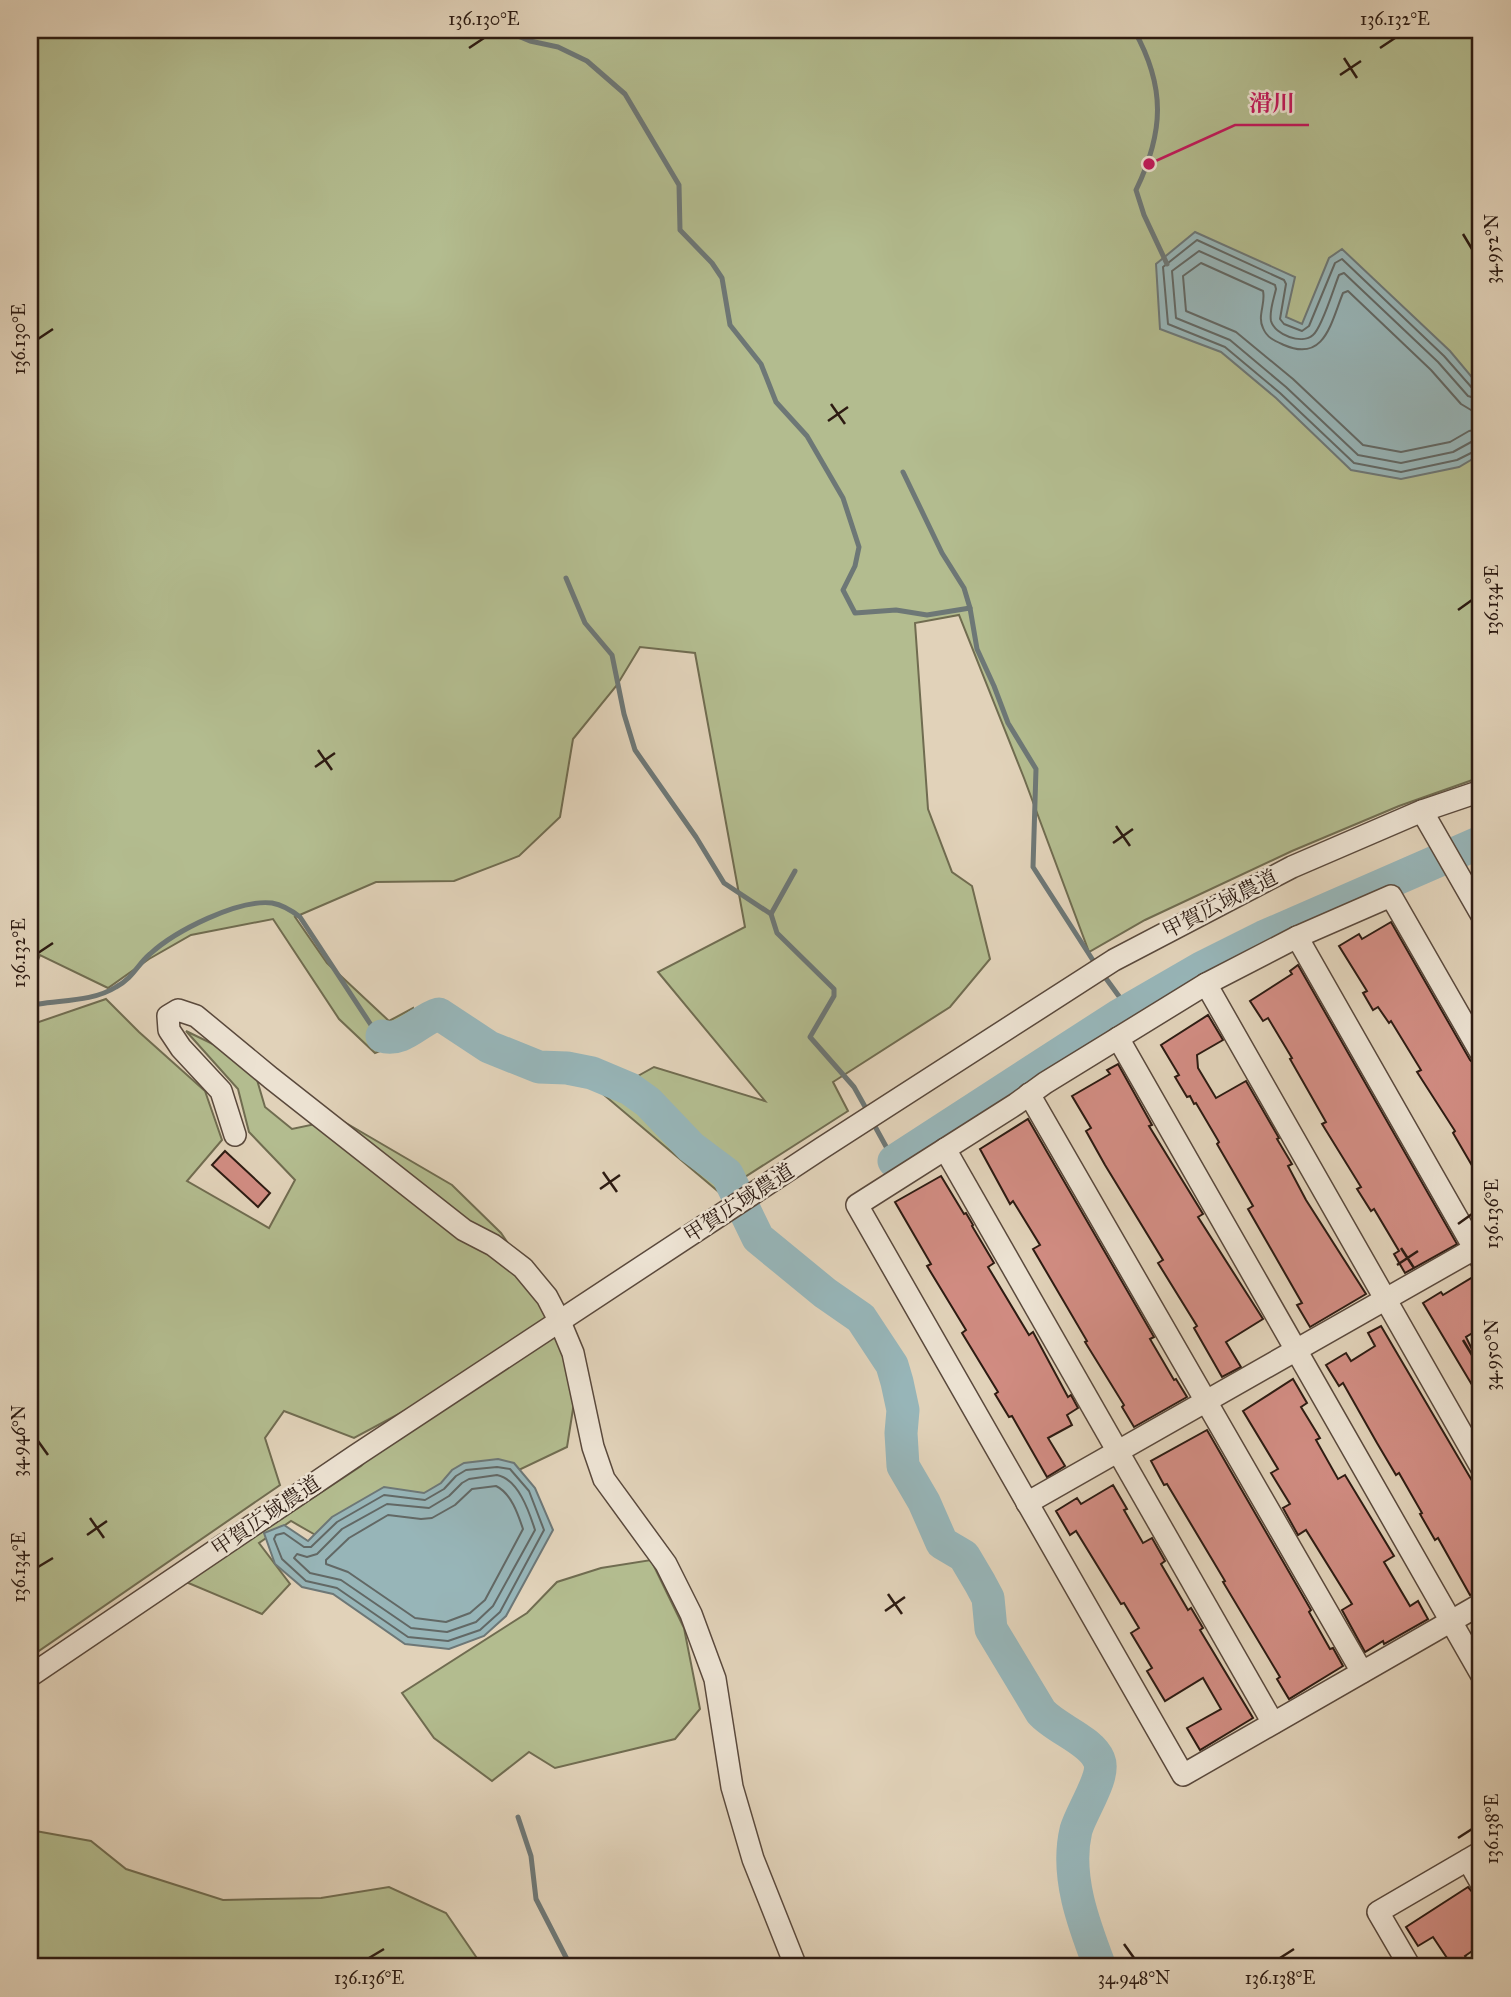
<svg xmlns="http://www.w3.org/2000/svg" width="1511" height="1997" viewBox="0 0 1511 1997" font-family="'IM FELL Great Primer','Noto Serif JP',serif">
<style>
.green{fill:#b3bc8f;stroke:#706c50;stroke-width:2}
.water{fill:#97b5b8;stroke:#6d7776;stroke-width:2}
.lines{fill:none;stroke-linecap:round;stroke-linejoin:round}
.shore{stroke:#626865;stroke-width:2}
.stream{stroke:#6d7776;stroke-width:5}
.river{stroke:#97b5b8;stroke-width:33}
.building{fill:#d18c82;stroke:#2d1b12;stroke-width:2}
.minor-casing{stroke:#5a493c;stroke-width:24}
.minor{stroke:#ece2d2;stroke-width:21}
.ticks{fill:none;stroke:#2d1b12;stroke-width:2.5}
.labels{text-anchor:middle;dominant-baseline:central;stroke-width:5;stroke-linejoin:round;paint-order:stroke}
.street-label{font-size:21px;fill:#2d1b12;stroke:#ece2d2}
.leader{fill:none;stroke:#c2185b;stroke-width:2.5}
.callout-dot{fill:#c2185b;stroke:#ece2d2;stroke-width:2.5}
.callout-label{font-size:23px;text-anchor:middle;font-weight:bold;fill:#c2185b;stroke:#ece2d2;stroke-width:5;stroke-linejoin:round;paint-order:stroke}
.neatline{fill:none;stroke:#2d1b12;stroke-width:2.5}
.ticks-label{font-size:18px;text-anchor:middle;fill:#2d1b12}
</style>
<rect width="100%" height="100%" fill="#e1d2b9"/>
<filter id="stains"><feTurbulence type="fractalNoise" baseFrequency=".00286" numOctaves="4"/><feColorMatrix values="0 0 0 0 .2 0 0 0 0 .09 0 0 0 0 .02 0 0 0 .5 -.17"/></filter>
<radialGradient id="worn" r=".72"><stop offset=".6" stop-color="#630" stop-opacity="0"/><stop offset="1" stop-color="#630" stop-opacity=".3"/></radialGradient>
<g class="green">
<polygon points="30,30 1481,30 1481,777 1399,806 1292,851 1145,920 1089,952 1024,778 959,615 915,623 928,809 952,872 972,886 990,959 950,1007 833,1082 848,1111 720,1193 604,1095 654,1067 765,1101 658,972 745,927 695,653 640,647 617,685 573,739 560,817 519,856 454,881 376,882 295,917 327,963 389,1021 413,1008 418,1035 375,1053 339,1019 273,919 191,935 149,959 108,988 40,955 30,981"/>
<polygon points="106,999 139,1032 205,1091 222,1140 187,1181 269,1228 295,1180 249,1132 238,1089 186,1031 252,1063 265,1107 292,1129 339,1119 452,1185 501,1233 543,1295 579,1371 567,1447 504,1477 319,1537 291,1521 259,1543 290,1584 262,1614 186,1582 361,1466 438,1393 354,1438 284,1411 265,1438 280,1485 30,1657 30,1025"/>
<polygon points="651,1560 684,1628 700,1709 675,1739 555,1768 529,1752 492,1781 434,1738 402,1693 527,1613 557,1582 601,1568"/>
<polygon points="30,1830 91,1841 126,1869 223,1900 321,1898 389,1887 446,1913 483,1967 30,1967"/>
</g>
<g class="water">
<polygon points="1195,232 1295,277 1286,317 1302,324 1329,258 1342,249 1450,351 1481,388 1481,454 1459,467 1401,479 1351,470 1276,398 1221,352 1160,329 1156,264"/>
<polygon points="498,1459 514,1463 535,1488 553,1530 506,1616 484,1636 449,1649 405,1644 333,1594 302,1587 275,1564 264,1533 284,1525 308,1541 332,1517 384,1487 424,1493 441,1483 452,1470 464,1463"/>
</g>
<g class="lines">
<g class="shore">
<polyline points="1481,392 1473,389 1444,356 1342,259 1335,263 1309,326 1302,331 1284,324 1280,319 1286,284 1284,280 1197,240 1163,267 1168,324 1225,347 1280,393 1354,463 1401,472 1457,460 1481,448"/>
<path d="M1481 400 1468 396 1438 362 1344 273 1339 275C1334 287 1322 328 1313 335 1302 345 1275 335 1271 321 1269 311 1274 298 1276 289L1275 285 1199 251 1172 271 1176 318 1230 340 1286 387 1358 455 1401 463 1453 452 1473 441 1481 439"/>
<path d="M1481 411 1471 410 1461 404 1431 370 1348 291 1343 293C1331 322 1325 363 1284 345 1275 341 1267 338 1263 328 1257 316 1266 303 1263 291L1201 263 1183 276 1186 311 1236 332 1293 379 1363 445 1401 452 1450 442 1469 431 1481 429"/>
<polygon points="497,1467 510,1469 529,1491 544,1530 500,1612 480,1630 448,1641 408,1637 337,1588 306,1581 282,1559 274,1539 276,1535 284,1533 304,1547 311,1547 337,1522 384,1495 425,1500 444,1489 456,1476 466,1470"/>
<path d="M497 1475C518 1479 529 1511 535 1530L493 1606 476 1622 447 1632 411 1628 341 1580 310 1573 294 1558 297 1554 307 1557 317 1554 342 1529 387 1504 429 1508 449 1496 462 1483 469 1479Z"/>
<path d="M496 1486C511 1493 518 1514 523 1529L485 1600 470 1613 446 1622 415 1618 348 1572 326 1564V1560L349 1538 388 1515 421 1519 432 1518 455 1505 472 1489Z"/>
</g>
<g class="stream">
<polyline points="504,30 530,41 558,47 587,61 625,94 679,185 680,230 712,263 722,278 730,325 761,364 776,402 807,436 843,498 859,547 855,566 843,590 855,613 896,610 927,615 970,608"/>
<path d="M1134 30C1166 87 1164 132 1136 190L1144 215 1167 264"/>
<polyline points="903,472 942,553 964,588 970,608 977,649 994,686 1008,723 1036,769 1033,867 1096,965"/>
<polyline points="566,578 585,623 612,655 624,714 635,750 696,837 724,883 771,914 777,933 834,989 834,996 810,1037 854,1087 868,1112"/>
<polyline points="771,914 795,871"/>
<polyline points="1102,973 1129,1010"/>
<path d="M30 1002 39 1004C64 1000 94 1001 116 987 134 977 137 965 150 954 175 931 238 899 272 903 283 905 291 910 300 917L373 1028 382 1036"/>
<polyline points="872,1121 894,1161"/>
<polyline points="518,1817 531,1856 536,1899 571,1967"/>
</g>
<g class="river">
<path d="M382 1036C403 1043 420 1019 439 1014L489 1047 539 1067 567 1068 592 1073 630 1089 648 1102 691 1147 727 1174 758 1238 825 1293 861 1318 892 1365 897 1382 903 1410 901 1433 903 1466 924 1502 942 1543 964 1556 980 1583 988 1598 991 1629 1041 1712C1056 1729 1091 1740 1099 1760 1106 1776 1081 1812 1076 1830 1065 1876 1084 1925 1100 1967"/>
<polyline points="894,1161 1118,1016 1201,968 1263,937 1481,842"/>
</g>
</g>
<g class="building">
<polygon points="1391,922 1470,1060 1475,1065 1481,1066 1481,1181 1453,1133 1455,1131 1417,1072 1421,1070 1391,1021 1389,1023 1378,1007 1373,1010 1363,993 1367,991 1339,946 1359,934 1362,939"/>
<polygon points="1298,965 1457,1244 1405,1273 1394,1254 1399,1251 1374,1209 1371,1211 1357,1189 1361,1187 1322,1124 1326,1122 1290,1059 1292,1058 1268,1018 1263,1021 1250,1001 1292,974 1290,971"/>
<polygon points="1208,1015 1223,1040 1197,1055 1198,1068 1216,1098 1246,1081 1279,1138 1277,1139 1292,1164 1288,1166 1306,1200 1366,1294 1310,1327 1297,1305 1302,1303 1248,1209 1253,1206 1217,1144 1219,1142 1196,1103 1194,1104 1190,1096 1187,1097 1175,1077 1179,1075 1161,1045"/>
<polygon points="1118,1064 1152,1125 1149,1126 1203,1214 1198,1217 1263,1319 1226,1342 1241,1367 1222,1377 1194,1328 1197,1326 1158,1263 1163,1260 1105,1165 1086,1131 1091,1128 1072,1096 1110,1074 1107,1070"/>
<polygon points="1028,1119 1154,1337 1150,1339 1174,1380 1176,1379 1187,1397 1134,1427 1122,1407 1124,1405 1085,1342 1087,1341 1033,1249 1040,1245 1013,1201 1010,1204 980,1149"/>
<polygon points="225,1151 270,1193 258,1207 212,1165"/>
<polygon points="941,1176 964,1214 966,1213 973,1225 972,1226 994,1263 988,1267 1029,1335 1033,1332 1068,1397 1071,1395 1078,1408 1067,1415 1072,1425 1048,1438 1065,1466 1047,1477 1012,1416 1009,1417 995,1394 998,1392 962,1333 966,1330 927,1266 931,1264 895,1202"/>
<polygon points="1473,1277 1481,1292 1481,1328 1466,1337 1481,1368 1481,1400 1423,1303 1441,1292 1443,1295"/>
<polygon points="1381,1326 1481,1496 1481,1591 1470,1595 1438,1538 1435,1540 1420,1514 1422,1513 1399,1473 1396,1475 1377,1443 1343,1383 1339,1386 1326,1365 1346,1353 1351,1361 1375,1346 1368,1333"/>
<polygon points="1293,1379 1307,1403 1301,1407 1320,1438 1316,1440 1338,1479 1345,1475 1394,1556 1384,1562 1410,1606 1418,1601 1428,1619 1384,1644 1383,1641 1365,1652 1342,1610 1352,1604 1306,1530 1298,1535 1283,1508 1290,1504 1271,1473 1278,1469 1243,1411"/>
<polygon points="1207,1430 1311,1610 1309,1612 1330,1649 1333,1648 1343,1666 1289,1699 1277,1679 1280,1677 1223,1582 1225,1581 1167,1484 1164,1485 1151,1461"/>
<polygon points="1113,1485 1127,1509 1124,1510 1143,1543 1152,1538 1165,1561 1161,1564 1188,1610 1191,1608 1203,1628 1200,1630 1253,1718 1200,1750 1187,1728 1221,1709 1203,1678 1165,1701 1147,1671 1152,1668 1131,1633 1139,1628 1124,1603 1121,1604 1076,1531 1070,1535 1056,1511 1077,1498 1081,1504"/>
<polygon points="1468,1887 1474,1894 1481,1896 1481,1945 1465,1956 1472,1967 1453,1967 1433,1937 1418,1946 1406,1927"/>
</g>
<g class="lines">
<g class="minor-casing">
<g id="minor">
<polyline points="1422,811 1481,914"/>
<polyline points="1297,937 1481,1260"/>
<polyline points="1206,984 1481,1467"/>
<polyline points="1118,1038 1481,1674"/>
<polyline points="1481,1053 1391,896 1297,937 1206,984 1045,1083 1016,1104 857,1205 1183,1775 1481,1604"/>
<polyline points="1029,1094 1362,1672"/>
<polyline points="235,1135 221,1091 181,1048 169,1030 168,1016 178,1010 196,1016 271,1078 464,1230 493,1245 523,1268 547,1297 560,1322 573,1353 593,1447 604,1479 666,1564 691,1614 715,1679 732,1787 753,1859 796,1967"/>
<polyline points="945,1149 1273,1723"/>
<polyline points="1027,1503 1481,1245"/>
<polyline points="30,1676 355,1456 822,1148 1114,960 1292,867 1422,811 1481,791"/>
<polyline points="1468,1860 1481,1883"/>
<polyline points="1410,1967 1378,1912 1481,1852"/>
</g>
</g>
<use href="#minor" class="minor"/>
</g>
<path class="ticks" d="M469 48 484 38M1380 48 1395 38M1344 58 1357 78M1340 75 1361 61M1463 234 1472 249M38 339 53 329M831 404 845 424M828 421 848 407M1458 610 1472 600M318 750 332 770M315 767 335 753M1116 826 1130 846M1113 843 1133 829M38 953 53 943M603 1172 617 1192M600 1189 620 1175M1458 1224 1472 1214M1401 1248 1414 1268M1397 1265 1418 1251M1463 1340 1472 1355M38 1441 48 1455M90 1518 104 1538M87 1535 107 1521M38 1567 53 1558M888 1594 902 1614M885 1611 905 1597M1458 1838 1472 1829M1124 1944 1134 1958M369 1958 384 1949M1280 1958 1294 1949"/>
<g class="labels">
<g class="street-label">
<text transform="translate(1220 904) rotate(-27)">甲賀広域農道</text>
<text transform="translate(739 1203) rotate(-33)">甲賀広域農道</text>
<text transform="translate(266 1516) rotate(-34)">甲賀広域農道</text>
</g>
</g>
<path class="leader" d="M1149 164L1235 125H1309"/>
<circle class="callout-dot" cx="1149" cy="164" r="7"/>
<g class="callout-label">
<text x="1272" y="111">滑川</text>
</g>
<rect width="1511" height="1997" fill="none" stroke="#e1d2b9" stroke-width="77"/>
<rect x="38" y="38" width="1434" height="1920" class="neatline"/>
<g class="ticks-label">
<text x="484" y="25">136.130°E</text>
<text x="1395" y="25">136.132°E</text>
<text transform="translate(1492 249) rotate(-90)" y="6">34.952°N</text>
<text transform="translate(19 339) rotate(-90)" y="6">136.130°E</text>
<text transform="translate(1492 600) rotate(-90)" y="6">136.134°E</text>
<text transform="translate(19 953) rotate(-90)" y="6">136.132°E</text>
<text transform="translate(1492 1214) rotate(-90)" y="6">136.136°E</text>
<text transform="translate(1492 1355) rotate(-90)" y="6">34.950°N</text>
<text transform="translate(19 1441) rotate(-90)" y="6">34.946°N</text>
<text transform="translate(19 1567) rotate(-90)" y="6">136.134°E</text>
<text transform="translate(1492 1829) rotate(-90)" y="6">136.138°E</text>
<text x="369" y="1984">136.136°E</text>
<text x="1134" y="1984">34.948°N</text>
<text x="1280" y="1984">136.138°E</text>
</g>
<rect width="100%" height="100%" filter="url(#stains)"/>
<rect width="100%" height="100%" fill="url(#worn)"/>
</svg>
